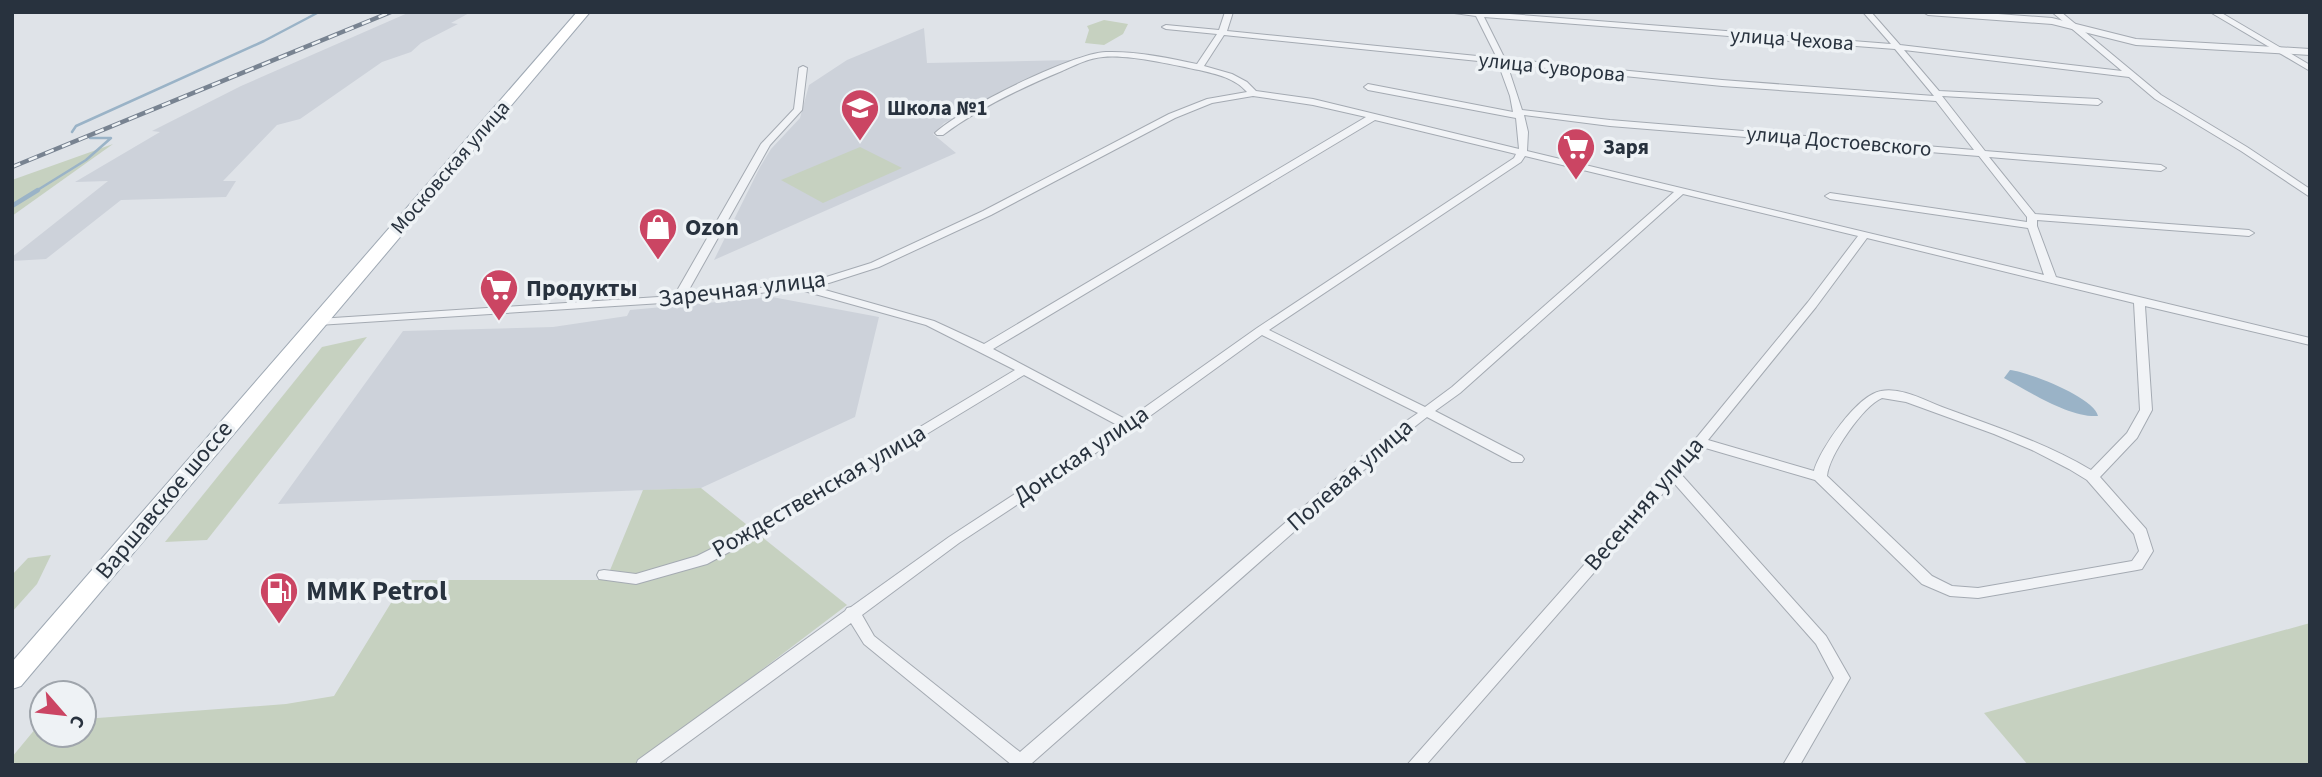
<svg xmlns="http://www.w3.org/2000/svg" width="2322" height="777" viewBox="0 0 2322 777" font-family="'Source Sans 3',sans-serif">
<style>
.built{fill:#cdd2da}
.green{fill:#c6d1c0}
.water{fill:#9ab3c7}
.lines{fill:none;stroke-linecap:round;stroke-linejoin:round}
.stream-far1{stroke:#9ab3c7;stroke-width:2.5}
.stream{stroke:#9ab3c7;stroke-width:4.5}
.minor-casing{stroke:#a4aab2;stroke-width:2}
.tertiary-casing{stroke:#a4aab2;stroke-width:2}
.primary-casing{stroke:#9ea8b3;stroke-width:2}
.minor{fill:#f1f3f6;fill-rule:evenodd}
.tertiary{fill:#f1f3f6;fill-rule:evenodd}
.primary{fill:#fff;fill-rule:evenodd}
.rail-casing{stroke:#788391;stroke-width:4.5}
.rail{stroke:#eef2f5;stroke-width:2.5;stroke-dasharray:9;stroke-linecap:butt}
.labels{text-anchor:middle;dominant-baseline:central;stroke-width:7;stroke-linejoin:round;paint-order:stroke}
.far-street-label{font-size:21px;fill:#28323e;stroke:#eef2f5}
.far-poi-label{font-size:21px;font-weight:bold;fill:#28323e;stroke:#eef2f5;text-anchor:start}
.poi-label{font-size:24px;font-weight:bold;fill:#28323e;stroke:#eef2f5;text-anchor:start}
.street-label{font-size:24px;fill:#28323e;stroke:#eef2f5}
.near-poi-label{font-size:28px;font-weight:bold;fill:#28323e;stroke:#eef2f5;text-anchor:start}
</style>
<rect width="100%" height="100%" fill="#dfe3e8"/>
<g class="built">
<polygon points="410,12 471,12 451,23 458,24 421,43 411,52 382,62 300,119 277,125 223,181 236,181 226,197 121,200 46,259 12,261 12,257 108,181 75,182 160,132 152,131 241,86"/>
<polygon points="924,28 927,63 1073,60 944,123 933,134 956,153 714,260 760,167 771,149 800,118 809,85 847,60"/>
<polygon points="772,297 879,317 855,417 701,488 278,504 403,331 553,327 627,316 630,310"/>
</g>
<g class="green">
<polygon points="1104,20 1128,24 1123,34 1104,45 1085,43 1089,30 1087,26"/>
<polygon points="113,144 12,216 12,180"/>
<polygon points="860,147 902,168 823,203 781,180"/>
<polygon points="367,337 207,540 165,542 322,347"/>
<polygon points="701,488 847,605 636,765 12,765 12,757 41,722 42,735 84,735 84,719 286,704 334,696 405,580 606,580 643,490"/>
<polygon points="51,555 37,584 12,612 12,575 28,558"/>
<polygon points="2310,623 2310,765 2028,765 1984,713"/>
</g>
<path class="water" d="M2010 370C2028 372 2094 397 2098 416 2070 418 2028 391 2004 378Z"/>
<g class="lines">
<g class="stream-far1">
<polyline points="72,132 76,126 264,41 319,12"/>
<polyline points="36,191 86,160 111,138 90,138"/>
</g>
<polyline class="stream" points="12,206 38,190"/>
<g class="minor-casing">
<g id="minor">
<path d="M1225 12H1233L1227 31 1497 58 1476 16 1447 12H1483L1891 44 1863 12H1871L1900 45 2122 71 2052 12H2061L2161 95 2247 147 2310 189V197L2241 151 2155 99 2129 77 1904 50 1939 91 2098 99 2102 102 2098 105 1942 96 1985 151 2161 165 2166 168 2161 171 1989 157 2035 214 2249 230 2254 233 2249 236 2037 220V226L2056 277 2310 338V345L2145 306 2152 410 2137 438 2100 477 2146 529 2153 551 2142 569 2137 570 1978 598 1950 596 1922 584 1815 480 1702 447 1680 473 1826 636 1850 678 1800 765H1783L1834 678 1816 644 1673 482 1426 765H1407L1698 436 1808 302 1858 236 1683 194 1460 393 1435 411 1522 456 1524 459 1522 462H1512L1427 417 1399 439 1032 763V765H1012L864 644 851 623 657 765H636L638 760 845 611 847 608 851 607 949 537 1119 426 1024 375 755 538 707 564 636 584 599 579 597 575 599 571 604 570 636 574 697 556 745 532 1015 370 926 325 797 289 678 302 318 325 312 322 318 319 674 296 761 144 794 109 799 68 803 66 807 68 802 110 770 145 686 295 760 288 823 278 871 263 983 211 1169 114 1207 99 1247 92C1235 78 1216 74 1199 70 1174 65 1127 54 1103 57 1089 58 1075 65 1062 71 1021 88 979 108 943 135H937L935 133C960 109 1073 53 1106 52 1136 51 1168 58 1197 64L1217 34 1166 29 1162 27 1166 25 1219 30ZM1484 17 1895 49 1934 96 1722 80 1505 59ZM1224 35 1498 63 1510 96 1513 112 1368 84 1364 87 1368 90 1516 118 1519 149 1313 99 1256 91 1247 82 1232 74 1204 66ZM1507 64 1722 86 1936 101 1974 150 1610 120 1522 110ZM1253 96 1313 105 1366 117 984 344 934 321 811 286 829 283 879 267 991 215 1175 118 1212 103ZM1524 115 1610 126 1979 156 2027 217V222L1830 193 1825 196 1830 199 2028 228 2044 275 1527 151 1528 132ZM1375 120 1516 154 1514 158 1257 328 1127 420 993 349ZM1525 156 1674 192 1452 387 1425 407 1269 330 1521 162ZM1867 238 2134 303 2140 410 2127 433 2091 470C2044 442 1993 426 1942 407 1924 400 1901 387 1881 391 1857 395 1820 449 1814 471L1708 440 1816 307ZM1262 335 1418 413 1389 433 1020 752 874 636 862 615 959 543 1132 429ZM1882 398 1906 402 1994 434 2032 450 2069 469 2087 480 2134 534 2139 551 2132 561 1978 588 1952 586 1932 576 1827 476C1829 455 1863 406 1882 398Z"/>
<polygon points="2210,12 2220,12 2310,65 2310,71"/>
</g>
</g>
<g class="tertiary-casing">
<polygon id="tertiary" points="1923,12 1972,12 2052,18 2136,39 2310,49 2310,55 2136,45 2052,24 1928,15"/>
</g>
<g class="primary-casing">
<polygon id="primary" points="577,12 590,12 21,686 12,689 12,662"/>
</g>
<use href="#minor" class="minor"/>
<use href="#tertiary" class="tertiary"/>
<use href="#primary" class="primary"/>
<g class="rail-casing">
<polyline id="rail" points="12,167 391,12"/>
</g>
<use href="#rail" class="rail"/>
</g>
<defs>
<g id="school-pin" transform="scale(2.0125)"><path d="M0 17L-7.5 6A9.5 9.5 0 1 1 7.5 6Z" fill="#cb4563" stroke="#eef2f5"/><path d="M0-5L7-2L0 1L-7-2ZM-4 1L0 2.5L4 1V4Q0 6-4 4Z" fill="#fff"/></g>
<g id="supermarket-pin" transform="scale(2.0125)"><path d="M0 17L-7.5 6A9.5 9.5 0 1 1 7.5 6Z" fill="#cb4563" stroke="#eef2f5"/><path d="M-6-5.5h2.5l.6 2H6L4.5 2H-2.5L-4.4-4H-6ZM-1.5 3.2a1.3 1.3 0 1 0 .1 0ZM3 3.2a1.3 1.3 0 1 0 .1 0Z" fill="#fff"/></g>
<g id="shop-pin" transform="scale(2.0125)"><path d="M0 17L-7.5 6A9.5 9.5 0 1 1 7.5 6Z" fill="#cb4563" stroke="#eef2f5"/><path d="M-5-2.5h2.3a2.7 3.5 0 0 1 5.4 0H5L5.5 6h-11ZM-1.5-2.5h3a1.5 2.3 0 0 0-3 0Z" fill="#fff"/></g>
<g id="fuel-pin" transform="scale(2.0125)"><path d="M0 17L-7.5 6A9.5 9.5 0 1 1 7.5 6Z" fill="#cb4563" stroke="#eef2f5"/><path d="M-5.5-6h7V0h2V4h1.3V-2.5L3-4.5l.8-.8L6-3V5H2.5V1h-1V6h-7ZM-4.2-4.7v3.2H.2V-4.7Z" fill="#fff"/></g>
</defs>
<g fill-rule="evenodd">
<use href="#school-pin" x="860" y="108"/>
<use href="#supermarket-pin" x="1576" y="147"/>
<use href="#shop-pin" x="658" y="227"/>
<use href="#supermarket-pin" x="499" y="288"/>
<use href="#fuel-pin" x="279" y="591"/>
</g>
<g class="labels">
<g class="far-street-label">
<text transform="translate(1792 39) rotate(4)">улица Чехова</text>
<text transform="translate(1552 67) rotate(6)">улица Суворова</text>
<text transform="translate(1839 141) rotate(5)">улица Достоевского</text>
<text transform="translate(450 167) rotate(-49)">Московская улица</text>
</g>
<g class="far-poi-label">
<text x="887" y="108">Школа №1</text>
<text x="1603" y="147">Заря</text>
</g>
<g class="poi-label">
<text x="685" y="227">Ozon</text>
<text x="526" y="288">Продукты</text>
</g>
<g class="street-label">
<text transform="translate(742 289) rotate(-7)">Заречная улица</text>
<text transform="translate(1081 455) rotate(-34)">Донская улица</text>
<text transform="translate(1350 475) rotate(-41)">Полевая улица</text>
<text transform="translate(819 491) rotate(-30)">Рождественская улица</text>
<text transform="translate(164 500) rotate(-50)">Варшавское шоссе</text>
<text transform="translate(1644 504) rotate(-49)">Весенняя улица</text>
</g>
<g class="near-poi-label">
<text x="306" y="591">MMK Petrol</text>
</g>
</g>
<rect width="2322" height="777" fill="none" stroke="#28323e" stroke-width="28"/>
<g transform="translate(63 714) rotate(118)"><circle r="33" fill="#eef2f5" stroke="#9fa5ac" stroke-width="2"/>
<path d="M0-5L12 26L0 18L-12 26Z" fill="#cb4563"/>
<text y="-10" font-size="19" font-weight="bold" text-anchor="middle" fill="#28323e">С</text>
</g>
</svg>
